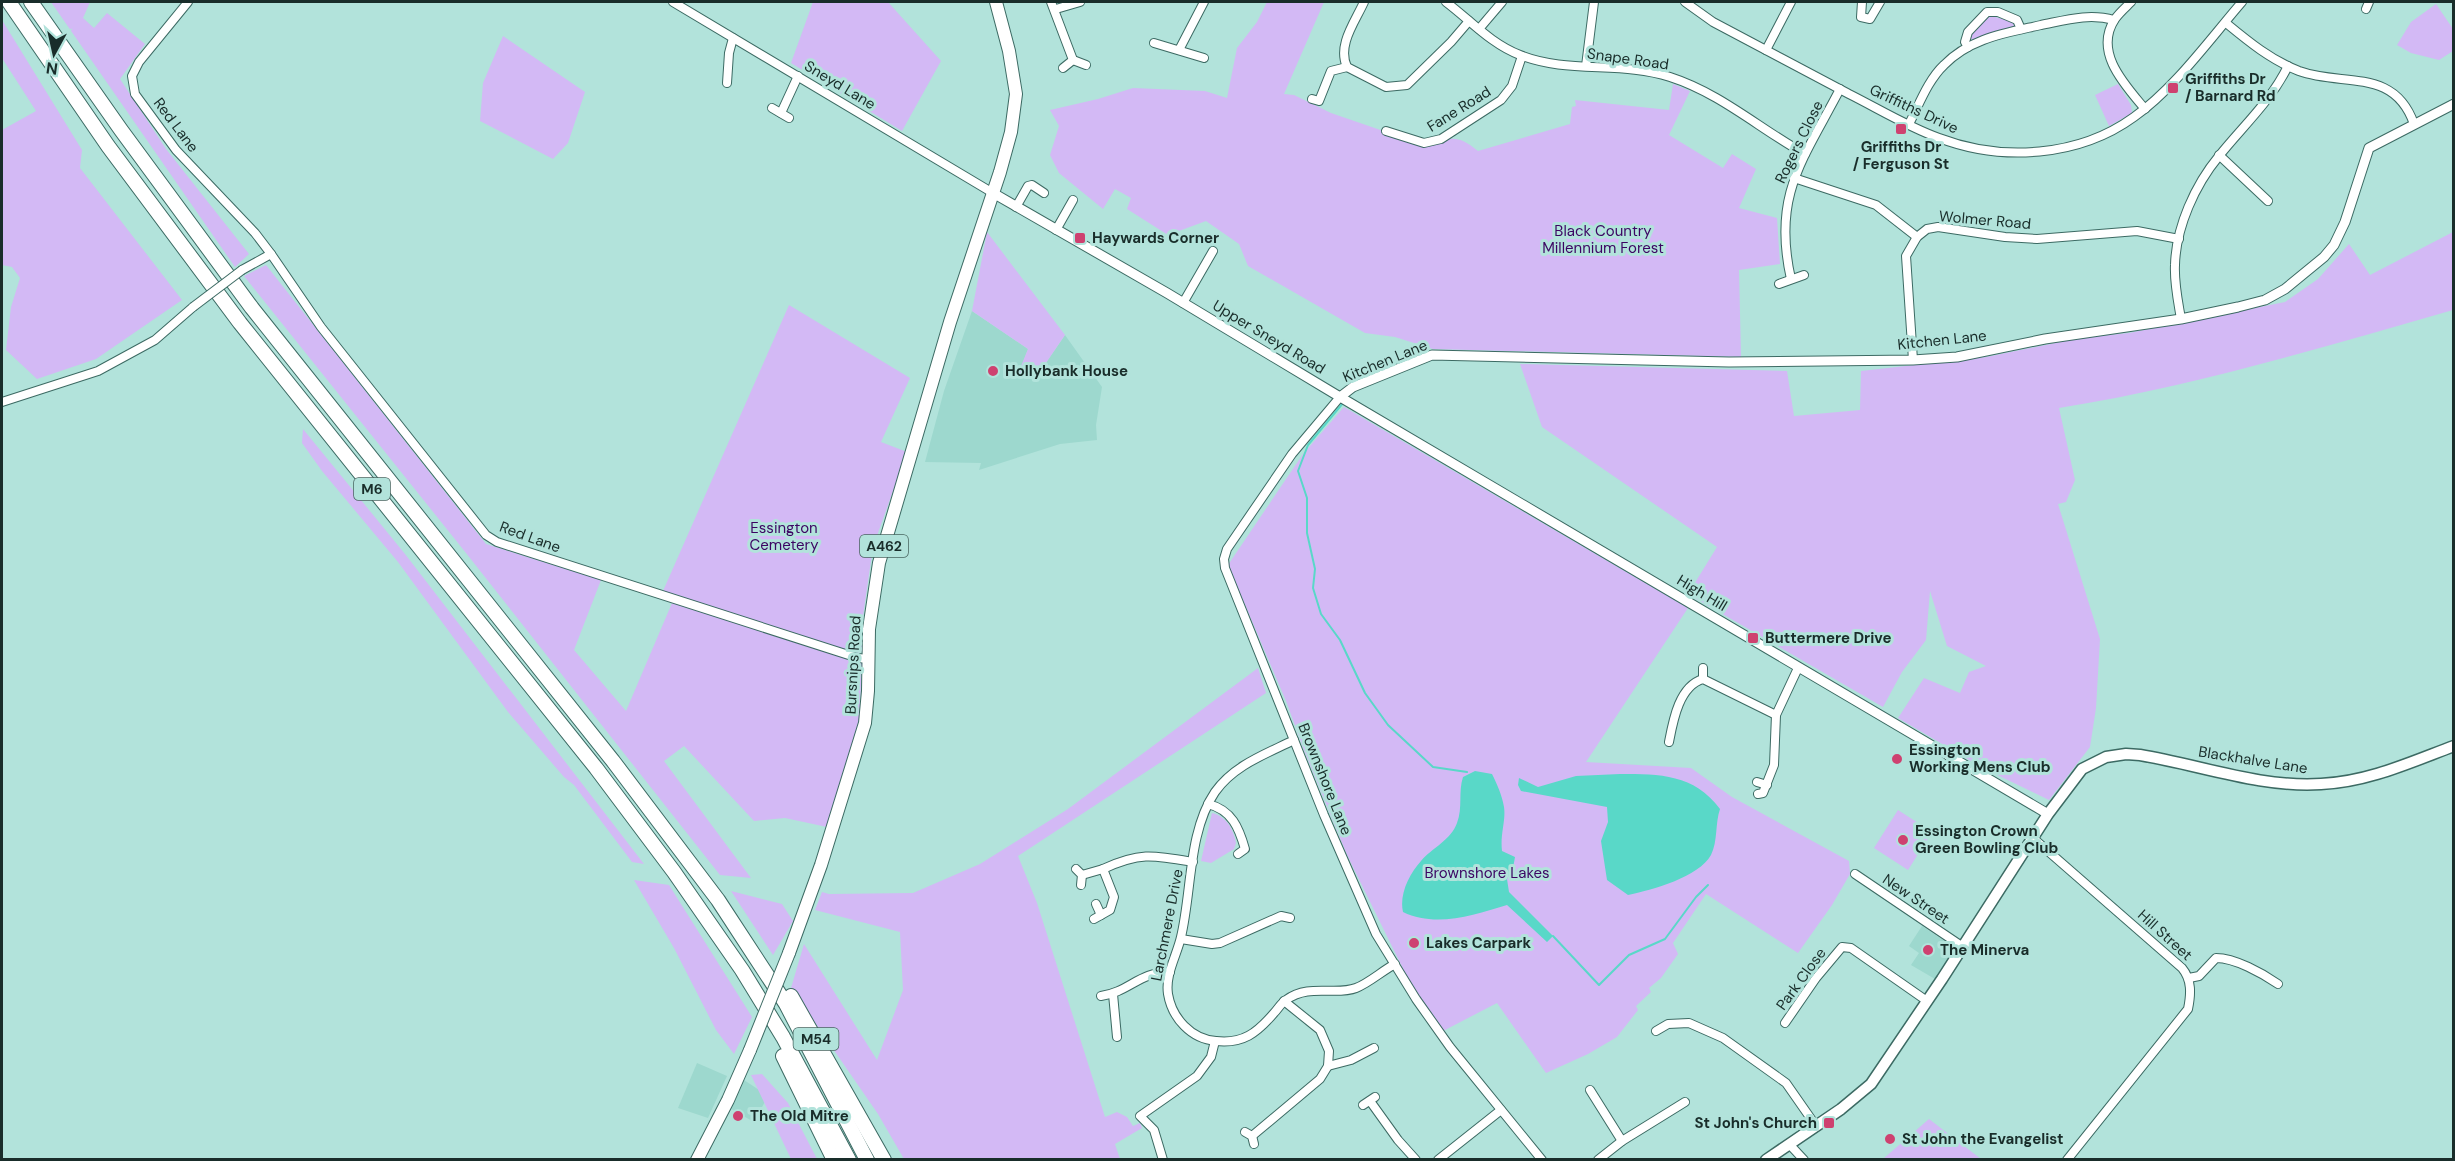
<svg xmlns="http://www.w3.org/2000/svg" width="2455" height="1161" viewBox="0 0 2455 1161" font-family="'DM Sans',sans-serif">
<style>
.built{fill:#9dd8ce}
.green{fill:#d3b9f5}
.water{fill:#59d8c8}
.lines{fill:none;stroke-linecap:round;stroke-linejoin:round}
.stream{stroke:#59d8c8;stroke-width:2}
.minor-casing{stroke:#3c6a63;stroke-width:10}
.tertiary-casing{stroke:#3c6a63;stroke-width:11}
.secondary-casing{stroke:#3c6a63;stroke-width:13}
.primary-casing{stroke:#3c6a63;stroke-width:14}
.motorway-casing{stroke:#3c6a63;stroke-width:16}
.minor{stroke:#fff;stroke-width:8}
.tertiary{stroke:#fff;stroke-width:9}
.secondary{stroke:#fff;stroke-width:10}
.primary{stroke:#fff;stroke-width:12}
.motorway{stroke:#fff;stroke-width:14}
.minor-bridge-casing{stroke:#3c6a63;stroke-width:10;stroke-linecap:butt}
.primary-bridge-casing{stroke:#3c6a63;stroke-width:14;stroke-linecap:butt}
.minor-bridge{stroke:#fff;stroke-width:8}
.primary-bridge{stroke:#fff;stroke-width:12}
.poi-dot{fill:#ce4170;stroke:#b2e3db;stroke-width:2}
.labels{text-anchor:middle;dominant-baseline:central;stroke-width:6;stroke-linejoin:round;paint-order:stroke}
.shield{fill:#b2e3db;stroke:#47645f;stroke-width:1.5}
.shield-label{font-size:14px;font-weight:bold;fill:#192d2a}
.street-label{font-size:15px;fill:#192d2a;stroke:#b2e3db}
.poi-label{font-size:15px;font-weight:bold;fill:#192d2a;stroke:#b2e3db;text-anchor:start}
.park-label{font-size:15px;fill:#3c0563;stroke:#b2e3db}
</style>
<rect width="100%" height="100%" fill="#b2e3db"/>
<g class="built">
<polygon points="972,311 1028,349 1018,376 1037,376 1065,335 1102,387 1096,425 1097,440 1060,444 979,470 981,463 925,462 944,391"/>
<polygon points="1922,926 1955,948 1935,979 1911,965 1919,953 1909,946"/>
<polygon points="697,1063 727,1076 708,1118 678,1108"/>
<polygon points="744,1080 768,1096 754,1122 731,1109"/>
</g>
<g class="green">
<polygon points="51,2 90,2 83,18 94,28 107,13 145,44 120,79 166,149 249,254 235,267"/>
<polygon points="813,2 888,2 941,61 902,131 791,63"/>
<path d="M1267 2H1324L1284 94 1294 95 1331 113 1427 146C1451 137 1457 134 1478 151L1570 124 1572 107 1576 106 1575 100 1669 110 1673 84 1690 91 1669 135 1723 168 1732 154 1756 169 1739 208 1777 218 1780 264 1739 270 1741 357 1433 349 1395 337 1365 333 1248 266 1239 244 1206 221 1168 235 1127 209 1131 198 1115 189 1103 209 1059 173 1050 155 1059 126 1050 110 1098 99 1133 88 1205 91 1227 98 1237 48 1257 22Z"/>
<polygon points="2436,4 2453,29 2453,51 2439,60 2411,53 2397,45 2411,22"/>
<polygon points="1988,15 2013,22 2014,26 1972,40 1969,36"/>
<polygon points="2,20 82,150 80,168 182,300 96,359 37,379 6,350 11,307 20,278 12,267 2,265 2,130 36,111 2,58"/>
<polygon points="503,36 585,92 568,143 553,159 480,121 483,83"/>
<polygon points="2118,84 2131,105 2132,113 2109,126 2095,95"/>
<polygon points="987,232 1065,335 1037,376 1017,376 1028,349 972,311"/>
<path d="M2453 232V310C2323 347 2193 387 2059 408L2075 480 2066 502 2058 504 2100 639 2096 708 2090 747 2049 800 1983 768 1898 718 1924 678 1960 693 1969 672 1986 666 1947 646 1930 591 1926 640 1902 672 1883 707 1688 594 1717 547 1542 427 1520 364 1787 371 1794 416 1860 410 1861 371 1986 357 2080 338 2129 333 2285 302 2318 279 2349 244 2370 275Z"/>
<polygon points="266,265 486,544 601,580 574,650 626,711 672,603 862,663 859,725 827,827 785,818 754,821 684,746 664,761 751,878 720,875 466,553 244,276"/>
<polygon points="789,305 910,378 881,442 907,452 873,547 862,623 862,651 855,654 663,591"/>
<polygon points="1344,407 1688,608 1586,762 1691,768 1732,797 1849,861 1850,874 1832,905 1798,953 1706,894 1673,943 1678,954 1661,978 1649,988 1651,992 1636,1006 1638,1010 1617,1037 1588,1054 1546,1073 1497,1003 1443,1031 1413,989 1347,855 1304,750 1286,701 1228,565 1303,454"/>
<polygon points="303,429 405,554 644,864 632,862 574,785 564,777 508,712 398,562 322,471 302,443"/>
<polygon points="1258,668 1266,693 1018,856 1037,903 1105,1117 1117,1112 1127,1117 1133,1126 1140,1123 1142,1128 1115,1144 1120,1159 904,1159 878,1114 791,988 804,944 877,1060 903,990 900,932 815,910 822,892 829,894 913,893 980,864 1068,809"/>
<polygon points="1898,810 1932,832 1908,870 1874,848"/>
<path d="M1212 813C1227 817 1233 829 1236 843L1234 849 1211 863 1201 861Z"/>
<polygon points="634,880 669,885 752,1017 734,1054 716,1030 674,948"/>
<polygon points="731,891 782,904 793,921 773,955"/>
<polygon points="762,1074 788,1103 817,1159 791,1159 751,1075"/>
<polygon points="1929,1119 1981,1159 1883,1159"/>
</g>
<g class="water">
<path d="M1475 771 1492 774C1497 784 1502 795 1504 807 1506 821 1500 834 1502 851L1515 857 1513 868 1507 879 1509 892 1553 936 1547 942 1507 905C1474 915 1436 928 1403 912 1399 895 1409 874 1421 861 1432 848 1451 840 1457 823 1463 808 1458 792 1463 777Z"/>
<path d="M1620 774C1660 774 1694 774 1720 809 1715 823 1718 841 1711 855 1699 877 1652 890 1628 895L1607 880 1601 841 1608 822 1607 807 1521 791 1518 785 1519 778 1538 787 1576 776Z"/>
</g>
<g class="lines">
<g class="stream">
<polyline points="1343,403 1308,445 1298,471 1307,498 1307,533 1315,569 1313,588 1321,614 1340,640 1365,693 1388,725 1433,767 1467,772"/>
<polyline points="1553,936 1599,985 1629,955 1665,939 1696,897 1708,885"/>
</g>
<g class="minor-casing">
<g id="minor">
<polyline points="188,2 139,62 132,76 135,94 176,150 255,233 271,254 242,270"/>
<polyline points="673,2 993,193"/>
<polyline points="1051,2 1073,60"/>
<path d="M1364 2C1355 22 1337 45 1347 67L1386 87 1407 85 1451 42 1469 21"/>
<path d="M1446 2C1470 20 1491 44 1520 55 1567 74 1622 61 1670 77 1720 93 1760 129 1805 154"/>
<path d="M1685 2 1713 22C1758 46 1804 70 1849 94 1879 109 1908 127 1939 138 2002 162 2079 157 2134 117 2174 89 2210 39 2242 2"/>
<polyline points="1862,2 1861,17 1870,19 1880,2"/>
<path d="M2131 2C2126 7 2119 13 2115 19 2093 52 2125 85 2145 109"/>
<polyline points="1056,9 1080,2"/>
<polyline points="2366,9 2369,2"/>
<path d="M2226 23C2249 42 2271 60 2299 71 2343 87 2394 67 2414 124"/>
<polyline points="1479,29 1502,2"/>
<polyline points="1154,43 1204,58"/>
<polyline points="1968,47 1965,42 1968,32 1987,12 1998,12 2017,20 2021,29"/>
<polyline points="1179,50 1204,2"/>
<polyline points="1766,50 1791,2"/>
<polyline points="1586,66 1594,2"/>
<polyline points="1063,68 1073,60 1086,65"/>
<polyline points="727,83 729,53 733,38"/>
<polyline points="1312,99 1319,101 1331,71 1347,67"/>
<polyline points="772,108 789,118"/>
<polyline points="781,113 798,76"/>
<path d="M1909 124C1919 105 1928 80 1944 65 1970 38 2006 33 2041 25 2066 20 2089 13 2114 20"/>
<polyline points="1386,131 1424,143 1441,139 1501,100 1512,86 1522,56"/>
<polyline points="2219,155 2268,201"/>
<polyline points="1794,178 1876,205 1917,237"/>
<polyline points="1016,207 1028,186 1032,185 1044,193"/>
<polyline points="1056,230 1073,200"/>
<polyline points="271,254 321,327 486,535 497,542 858,658 868,659"/>
<path d="M1791 279C1772 195 1803 160 1840 89"/>
<polyline points="1779,284 1804,275"/>
<polyline points="1183,303 1213,251"/>
<path d="M2181 319C2178 301 2174 283 2175 265 2176 227 2195 185 2219 156 2243 126 2271 101 2288 66"/>
<polyline points="1913,360 1906,256 1917,237 1927,229 1938,227 2005,237 2037,239 2137,231 2179,239"/>
<polyline points="1340,397 1292,454 1227,549 1224,559 1225,568 1324,815 1376,934 1416,999 1450,1047 1542,1160"/>
<polyline points="2,402 98,371 155,340 193,307"/>
<polyline points="1703,668 1703,679"/>
<path d="M1294 740C1266 754 1234 765 1215 792 1188 832 1192 891 1181 937 1177 955 1165 974 1168 994 1172 1018 1191 1039 1216 1041 1243 1044 1257 1033 1274 1013 1278 1009 1281 1003 1286 1000 1309 983 1336 996 1356 988 1369 983 1382 971 1395 964"/>
<path d="M1669 742C1673 721 1679 686 1703 679L1776 715"/>
<polyline points="1757,782 1767,785"/>
<polyline points="1758,794 1763,793 1774,765 1776,715 1798,668"/>
<path d="M1208 804C1232 810 1239 828 1245 849L1238 854"/>
<path d="M2033 838 2182 968C2192 980 2191 994 2188 1009L2067 1160"/>
<polyline points="1076,869 1082,875 1081,885"/>
<polyline points="1855,874 1963,947"/>
<polyline points="1082,875 1103,869"/>
<polyline points="1096,904 1101,915"/>
<path d="M1094 919 1110 910 1114 897 1103 869C1140 852 1153 855 1193 862"/>
<polyline points="1181,939 1212,944 1220,943 1281,916 1290,918"/>
<path d="M2189 978 2199 976 2216 958C2235 958 2262 973 2278 984"/>
<polyline points="1113,994 1117,1037"/>
<path d="M1101 996C1129 992 1139 972 1170 972"/>
<polyline points="1785,1023 1816,978 1842,947 1851,948 1927,1001"/>
<polyline points="1656,1031 1668,1024 1689,1023 1723,1038 1786,1083 1816,1126"/>
<polyline points="1328,1066 1351,1060 1374,1048"/>
<polyline points="1590,1090 1622,1141"/>
<polyline points="1370,1101 1398,1140 1416,1160"/>
<polyline points="1363,1105 1375,1097"/>
<polyline points="1245,1132 1252,1136 1254,1144"/>
<polyline points="1252,1136 1320,1079 1328,1066 1329,1051 1320,1030 1284,1001"/>
<polyline points="1790,1145 1804,1160"/>
<polyline points="1163,1160 1154,1130 1140,1116 1197,1076 1211,1057 1215,1041"/>
<polyline points="1438,1160 1501,1110"/>
<polyline points="1598,1160 1622,1141 1685,1102"/>
</g>
</g>
<g class="tertiary-casing">
<g id="tertiary">
<polyline points="993,193 1167,293 1335,394 2048,814"/>
<polyline points="1340,397 1353,387 1432,355 1729,362 1913,360 1957,357 2045,339 2181,319 2238,307 2265,300 2285,289 2324,257 2334,245 2345,222 2369,148 2454,104"/>
</g>
</g>
<g class="secondary-casing">
<path id="secondary" d="M1766 1160 1841 1109 1871 1084 1942 979 2048 814 2082 769 2106 757 2126 754 2140 755C2200 765 2261 788 2321 784 2368 782 2411 762 2454 746"/>
</g>
<g class="primary-casing">
<g id="primary">
<polyline points="789,953 821,865 865,723 868,691 869,629 879,563 950,322 1000,172 1011,132 1016,94 1009,51 996,2"/>
<polyline points="697,1160 728,1100 750,1050"/>
</g>
</g>
<g class="motorway-casing">
<g id="motorway">
<polyline points="9,2 108,146 240,323 596,768 674,872 742,970 783,1037 849,1160"/>
<polyline points="31,2 121,130 252,308 613,761 718,900 786,1004 867,1160"/>
<polyline points="791,996 884,1160"/>
<polyline points="783,1056 834,1160"/>
</g>
</g>
<use href="#minor" class="minor"/>
<use href="#tertiary" class="tertiary"/>
<use href="#secondary" class="secondary"/>
<use href="#primary" class="primary"/>
<use href="#motorway" class="motorway"/>
<g class="minor-bridge-casing">
<polyline id="minor-bridge" points="193,307 242,270"/>
</g>
<g class="primary-bridge-casing">
<polyline id="primary-bridge" points="750,1050 789,953"/>
</g>
<use href="#minor-bridge" class="minor-bridge"/>
<use href="#primary-bridge" class="primary-bridge"/>
</g>
<g class="poi-dot">
<rect x="2167" y="82" width="12" height="12" rx="3"/>
<rect x="1895" y="123" width="12" height="12" rx="3"/>
<rect x="1074" y="232" width="12" height="12" rx="3"/>
<circle cx="993" cy="371" r="6"/>
<rect x="1747" y="632" width="12" height="12" rx="3"/>
<circle cx="1897" cy="759" r="6"/>
<circle cx="1903" cy="840" r="6"/>
<circle cx="1414" cy="943" r="6"/>
<circle cx="1928" cy="950" r="6"/>
<circle cx="738" cy="1116" r="6"/>
<rect x="1823" y="1117" width="12" height="12" rx="3"/>
<circle cx="1890" cy="1139" r="6"/>
</g>
<g class="labels">
<g class="shield">
<rect x="354" y="478" width="36" height="22" rx="4.5"/>
<rect x="860" y="535" width="48" height="22" rx="4.5"/>
<rect x="793.5" y="1028" width="45" height="22" rx="4.5"/>
</g>
<g class="shield-label">
<text x="372" y="489">M6</text>
<text x="884" y="546">A462</text>
<text x="816" y="1039">M54</text>
</g>
<g class="street-label">
<text transform="translate(1628 59) rotate(8)">Snape Road</text>
<text transform="translate(840 85) rotate(31)">Sneyd Lane</text>
<text transform="translate(1459 109) rotate(-32)">Fane Road</text>
<text transform="translate(1914 109) rotate(25)">Griffiths Drive</text>
<text transform="translate(176 125) rotate(53)">Red Lane</text>
<text transform="translate(1799 142) rotate(-64)">Rogers Close</text>
<text transform="translate(1985 220) rotate(5)">Wolmer Road</text>
<text transform="translate(1269 337) rotate(31)">Upper Sneyd Road</text>
<text transform="translate(1942 340) rotate(-6)">Kitchen Lane</text>
<text transform="translate(1385 361) rotate(-22)">Kitchen Lane</text>
<text transform="translate(530 537) rotate(20)">Red Lane</text>
<text transform="translate(1702 593) rotate(31)">High Hill</text>
<text transform="translate(853 665) rotate(-87)">Bursnips Road</text>
<text transform="translate(2253 760) rotate(9)">Blackhalve Lane</text>
<text transform="translate(1325 779) rotate(68)">Brownshore Lane</text>
<text transform="translate(1916 899) rotate(34)">New Street</text>
<text transform="translate(1167 925) rotate(-79)">Larchmere Drive</text>
<text transform="translate(2165 935) rotate(42)">Hill Street</text>
<text transform="translate(1801 979) rotate(-54)">Park Close</text>
</g>
<g class="poi-label">
<text x="2185" y="79">Griffiths Dr<tspan x="2185" dy="17">/ Barnard Rd</tspan></text>
<text x="1901" y="147" text-anchor="middle">Griffiths Dr<tspan x="1901" dy="17">/ Ferguson St</tspan></text>
<text x="1092" y="238">Haywards Corner</text>
<text x="1005" y="371">Hollybank House</text>
<text x="1765" y="638">Buttermere Drive</text>
<text x="1909" y="750">Essington<tspan x="1909" dy="17">Working Mens Club</tspan></text>
<text x="1915" y="831">Essington Crown<tspan x="1915" dy="17">Green Bowling Club</tspan></text>
<text x="1426" y="943">Lakes Carpark</text>
<text x="1940" y="950">The Minerva</text>
<text x="750" y="1116">The Old Mitre</text>
<text x="1817" y="1123" text-anchor="end">St John's Church</text>
<text x="1902" y="1139">St John the Evangelist</text>
</g>
<g class="park-label">
<text x="1603" y="231">Black Country<tspan x="1603" dy="17">Millennium Forest</tspan></text>
<text x="784" y="528">Essington<tspan x="784" dy="17">Cemetery</tspan></text>
<text x="1487" y="873">Brownshore Lakes</text>
</g>
</g>
<rect width="2455" height="1161" fill="none" stroke="#192d2a" stroke-width="6"/>
<g transform="translate(54 54) rotate(188)" stroke="#b2e3db" stroke-width="4.5" paint-order="stroke">
<path d="M0-4.5L10 22L0 15L-10 22Z" fill="#192d2a"/>
<text y="-9" font-size="16" font-weight="bold" text-anchor="middle" fill="#192d2a">N</text>
</g>
</svg>
